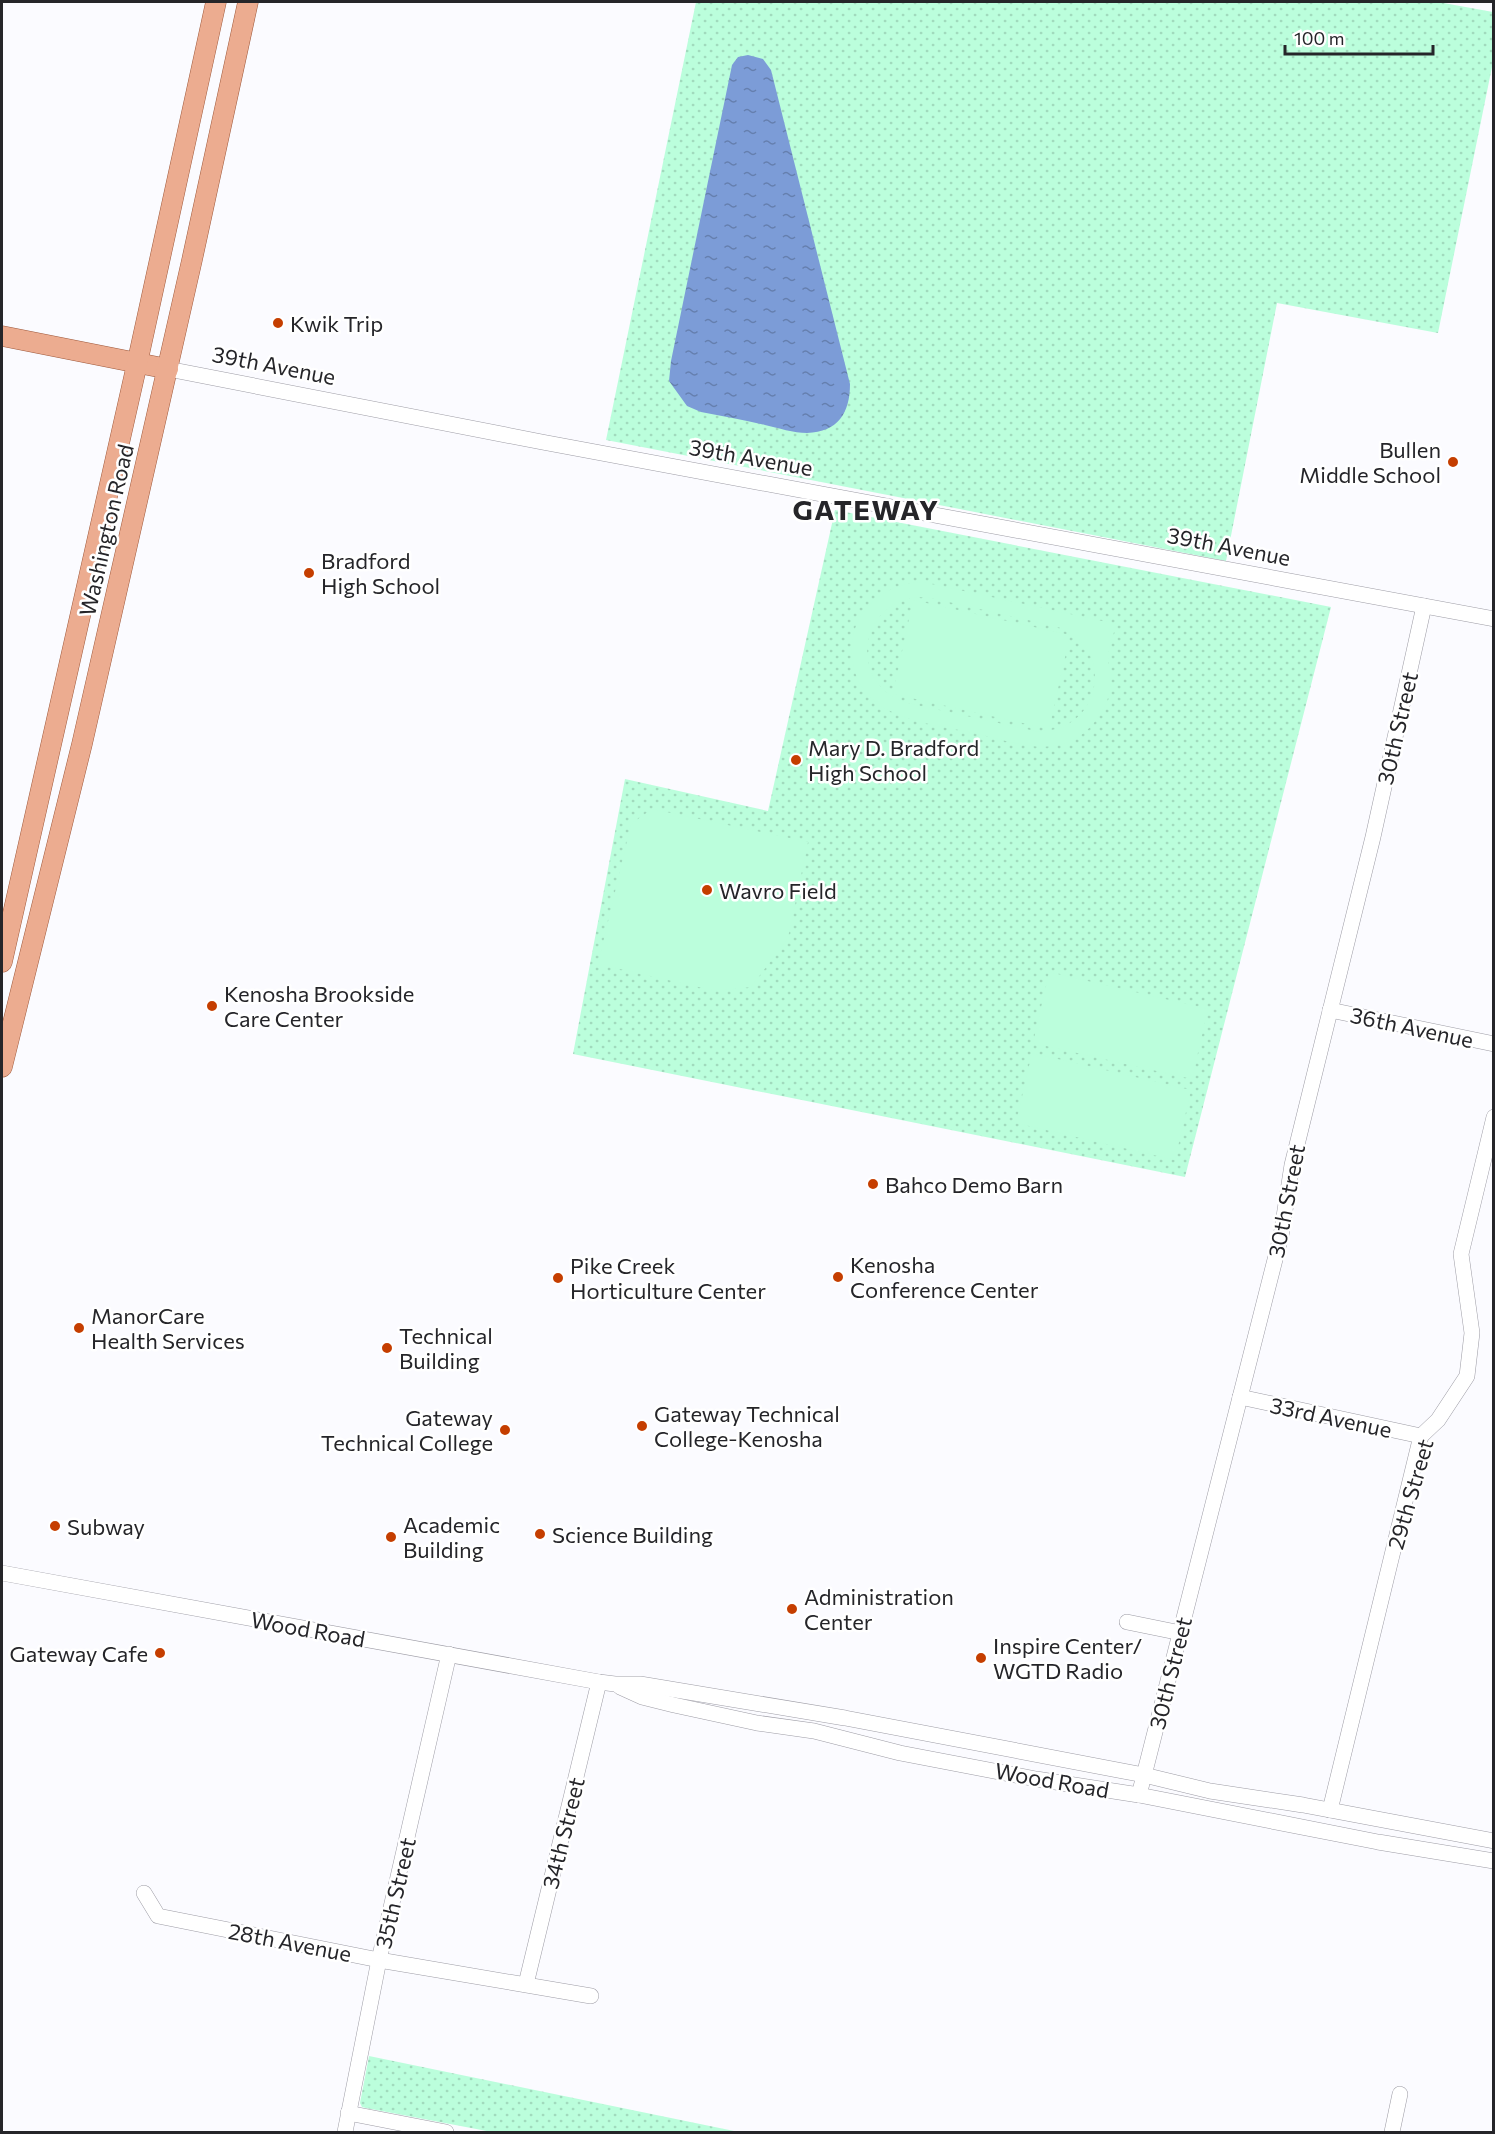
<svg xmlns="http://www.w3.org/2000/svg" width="1495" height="2134" viewBox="0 0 1495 2134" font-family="Commissioner,sans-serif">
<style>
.green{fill:url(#green-dots)}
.pitch{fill:#bbfedc;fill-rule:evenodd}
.water{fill:url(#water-ripples)}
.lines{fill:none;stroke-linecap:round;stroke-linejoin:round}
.minor-casing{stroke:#9d9ca5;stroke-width:16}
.major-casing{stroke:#9e593c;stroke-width:21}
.minor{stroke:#fff;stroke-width:15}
.major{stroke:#ecac90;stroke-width:20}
.poi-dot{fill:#c53e00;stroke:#fff;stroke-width:2}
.labels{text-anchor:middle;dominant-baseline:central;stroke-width:5;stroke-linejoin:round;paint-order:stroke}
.poi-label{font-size:22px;fill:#252529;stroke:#fff;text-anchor:start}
.street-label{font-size:22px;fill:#252529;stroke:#fff}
.district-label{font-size:28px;font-weight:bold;letter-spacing:1.5px;fill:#252529;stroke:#fff}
</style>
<defs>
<pattern id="green-dots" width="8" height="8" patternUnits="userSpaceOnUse" patternTransform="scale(1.5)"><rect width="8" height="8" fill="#bbfedc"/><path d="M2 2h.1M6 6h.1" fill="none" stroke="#a1dabd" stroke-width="1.8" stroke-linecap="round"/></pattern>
<pattern id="water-ripples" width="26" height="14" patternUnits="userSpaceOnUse" patternTransform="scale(1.5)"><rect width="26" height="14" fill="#7c9cd7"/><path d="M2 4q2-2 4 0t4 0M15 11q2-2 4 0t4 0" fill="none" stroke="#657fae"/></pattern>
</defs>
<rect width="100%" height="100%" fill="#fbfbff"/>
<g class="green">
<polygon points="696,2 1438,2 1493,12 1493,62 1438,333 1277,303 1226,561 606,440"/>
<polygon points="835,510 1331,607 1185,1177 573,1054 625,779 768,811"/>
<polygon points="369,2056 739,2132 492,2132 366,2108 362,2107 360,2103"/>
</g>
<g class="pitch">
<path d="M922 582 1116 624C1114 635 1108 648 1108 660 1108 664 1110 669 1111 673 1112 688 1108 704 1099 716 1090 730 1076 741 1059 745 1032 751 1001 739 974 733 929 723 864 720 853 664 850 648 852 630 861 616 875 594 897 583 922 582ZM918 597 931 598 1054 626C1119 644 1102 736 1035 731L907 703C848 684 857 604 918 597Z"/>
<polygon points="913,600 1070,635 1049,729 893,694"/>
<polygon points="652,809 808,842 788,938 751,987 716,991 598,964 631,824"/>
<polygon points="1049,972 1208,1009 1192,1079 1033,1043"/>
<polygon points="1032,1053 1191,1090 1175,1160 1016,1123"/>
</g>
<path class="water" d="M748 55 763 59 771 70 850 384C850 413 838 432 807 433 794 433 778 428 765 425 744 420 722 416 701 412L687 406 669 381 671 361 732 65 738 57Z"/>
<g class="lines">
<g class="minor-casing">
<g id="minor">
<polyline points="168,369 542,442 1494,619"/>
<polyline points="1330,1010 1494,1044"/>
<polyline points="1240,1397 1421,1436"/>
<polyline points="2,1573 599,1682 615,1684 640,1684 845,1718 1144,1775 1210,1791 1303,1805 1494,1841"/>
<polyline points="1127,1622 1181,1633"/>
<polyline points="620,1687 642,1697 674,1705 757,1723 814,1731 900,1753 1036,1779 1139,1795 1378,1842 1494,1861"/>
<polyline points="1139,1795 1281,1236 1292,1165 1373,837 1424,606"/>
<polyline points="1330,1810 1421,1436 1438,1420 1467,1376 1472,1333 1461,1254 1494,1117"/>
<polyline points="144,1893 158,1916 379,1960 591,1996"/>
<polyline points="526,1984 599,1682"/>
<polyline points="348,2113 446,2132"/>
<polyline points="345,2132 379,1960 449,1654"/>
<polyline points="1392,2132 1400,2094"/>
</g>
</g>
<g class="major-casing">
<g id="major">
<polyline points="2,336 168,369"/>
<polyline points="2,962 137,364 216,2"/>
<polyline points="2,1067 82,744 192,260 248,2"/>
</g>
</g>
<use href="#minor" class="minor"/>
<use href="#major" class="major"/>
</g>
<g class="poi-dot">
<circle cx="278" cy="323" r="6"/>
<circle cx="1453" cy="462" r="6"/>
<circle cx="309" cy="573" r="6"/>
<circle cx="796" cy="760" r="6"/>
<circle cx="707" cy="890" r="6"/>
<circle cx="212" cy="1006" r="6"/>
<circle cx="873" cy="1184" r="6"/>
<circle cx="838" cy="1277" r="6"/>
<circle cx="558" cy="1278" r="6"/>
<circle cx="79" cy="1328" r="6"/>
<circle cx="387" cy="1348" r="6"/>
<circle cx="642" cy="1426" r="6"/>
<circle cx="505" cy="1430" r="6"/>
<circle cx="55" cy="1526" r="6"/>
<circle cx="540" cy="1534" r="6"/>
<circle cx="391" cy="1537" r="6"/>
<circle cx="792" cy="1609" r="6"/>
<circle cx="160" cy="1653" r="6"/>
<circle cx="981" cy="1658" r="6"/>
</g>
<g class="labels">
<g class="poi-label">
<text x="290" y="323">Kwik Trip</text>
<text x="1441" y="449" text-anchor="end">Bullen<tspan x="1441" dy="25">Middle School</tspan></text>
<text x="321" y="560">Bradford<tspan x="321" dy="25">High School</tspan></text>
<text x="808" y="747">Mary D. Bradford<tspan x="808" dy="25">High School</tspan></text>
<text x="719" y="890">Wavro Field</text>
<text x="224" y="993">Kenosha Brookside<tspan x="224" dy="25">Care Center</tspan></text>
<text x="885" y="1184">Bahco Demo Barn</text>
<text x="850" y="1264">Kenosha<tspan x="850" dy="25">Conference Center</tspan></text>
<text x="570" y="1265">Pike Creek<tspan x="570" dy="25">Horticulture Center</tspan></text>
<text x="91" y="1315">ManorCare<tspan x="91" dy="25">Health Services</tspan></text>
<text x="399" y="1335">Technical<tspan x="399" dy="25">Building</tspan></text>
<text x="654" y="1413">Gateway Technical<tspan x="654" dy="25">College-Kenosha</tspan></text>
<text x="493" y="1417" text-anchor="end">Gateway<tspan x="493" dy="25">Technical College</tspan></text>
<text x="403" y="1524">Academic<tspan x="403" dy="25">Building</tspan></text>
<text x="67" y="1526">Subway</text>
<text x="552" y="1534">Science Building</text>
<text x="804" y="1596">Administration<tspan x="804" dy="25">Center</tspan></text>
<text x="993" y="1645">Inspire Center/<tspan x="993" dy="25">WGTD Radio</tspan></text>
<text x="148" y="1653" text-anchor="end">Gateway Cafe</text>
</g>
<g class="street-label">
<text transform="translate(274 365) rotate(11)">39th Avenue</text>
<text transform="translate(751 457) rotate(10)">39th Avenue</text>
<text transform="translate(106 530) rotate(-77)">Washington Road</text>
<text transform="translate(1229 546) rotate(11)">39th Avenue</text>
<text transform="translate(1397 728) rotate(-77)">30th Street</text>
<text transform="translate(1412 1027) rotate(12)">36th Avenue</text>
<text transform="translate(1286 1201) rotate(-79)">30th Street</text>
<text transform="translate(1331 1417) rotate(12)">33rd Avenue</text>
<text transform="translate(1410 1494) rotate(-74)">29th Street</text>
<text transform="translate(308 1629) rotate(10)">Wood Road</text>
<text transform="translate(1170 1673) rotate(-76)">30th Street</text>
<text transform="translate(1052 1780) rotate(10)">Wood Road</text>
<text transform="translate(563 1833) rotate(-76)">34th Street</text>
<text transform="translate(395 1893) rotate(-77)">35th Street</text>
<text transform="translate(290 1942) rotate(11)">28th Avenue</text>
</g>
<g class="district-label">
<text x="866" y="509">GATEWAY</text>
</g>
</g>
<rect width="1495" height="2134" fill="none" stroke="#252529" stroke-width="6"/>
<path d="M1285 45v9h148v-9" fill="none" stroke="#252529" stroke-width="3"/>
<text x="1294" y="45" font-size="18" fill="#252529" stroke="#ffffff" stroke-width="4.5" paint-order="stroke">100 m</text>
</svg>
